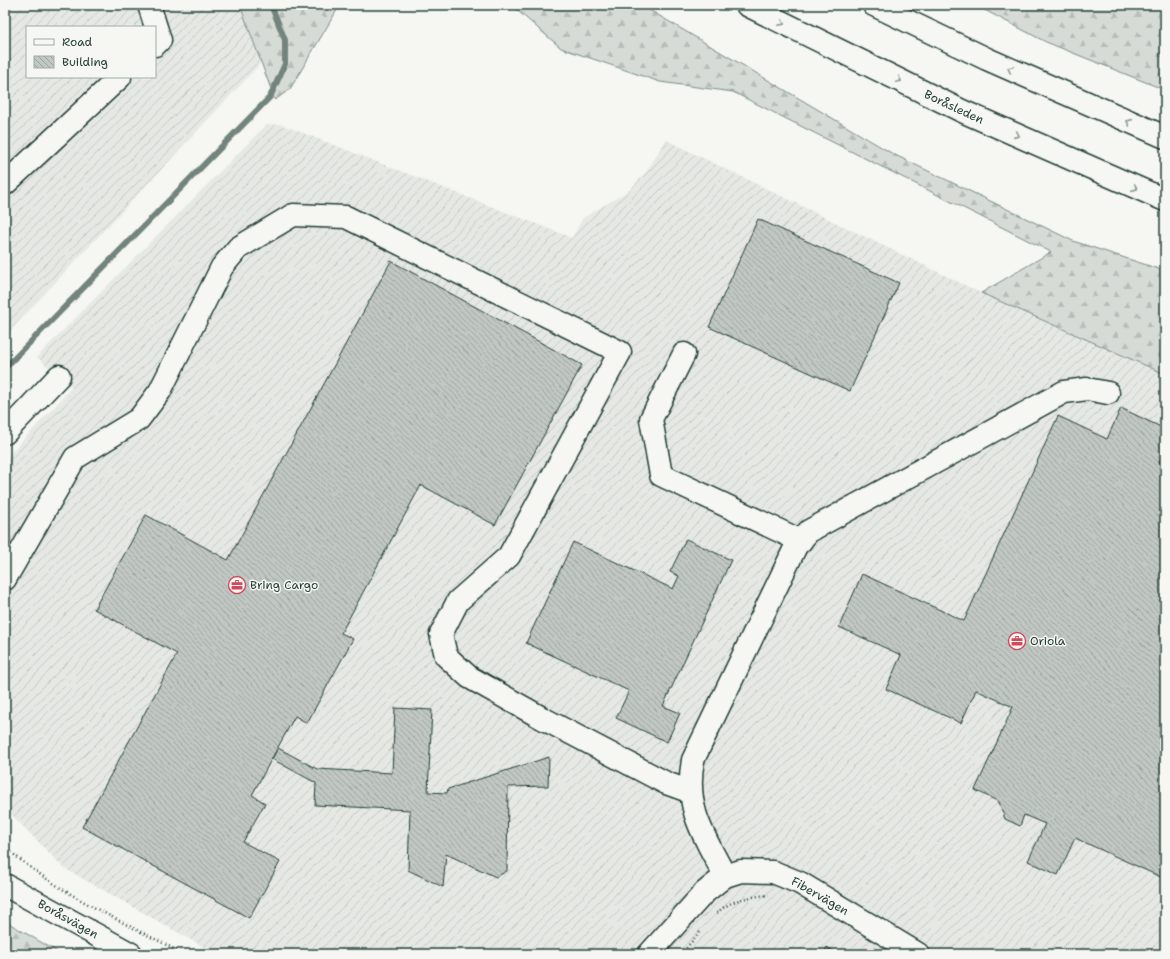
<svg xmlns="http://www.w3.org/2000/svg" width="1170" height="959" viewBox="0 0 1170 959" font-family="'Shantell Sans',sans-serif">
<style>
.industrial{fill:url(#industrial-furrows);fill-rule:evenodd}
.forest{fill:url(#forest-firs);stroke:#7a8c85}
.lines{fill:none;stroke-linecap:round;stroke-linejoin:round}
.stream{stroke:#72847d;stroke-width:6}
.building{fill:url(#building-back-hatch);stroke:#1f3d34}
.minor-casing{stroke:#1f3d34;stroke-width:25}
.highway-casing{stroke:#1f3d34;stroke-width:25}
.path{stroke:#1f3d34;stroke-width:2.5;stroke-dasharray:1 3;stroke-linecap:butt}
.minor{stroke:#f6f6f2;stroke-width:22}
.highway{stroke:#f6f6f2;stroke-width:22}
.oneway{stroke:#8a9a93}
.labels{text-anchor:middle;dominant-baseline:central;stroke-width:3;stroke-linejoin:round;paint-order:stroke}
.street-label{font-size:12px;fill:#1f3d34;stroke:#f6f6f2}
.poi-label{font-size:12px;fill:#1f3d34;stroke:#f6f6f2;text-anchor:start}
</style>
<defs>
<pattern id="industrial-furrows" width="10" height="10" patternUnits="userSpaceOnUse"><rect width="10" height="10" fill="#e6e8e4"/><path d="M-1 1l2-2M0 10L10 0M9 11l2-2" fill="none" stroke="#c5c8c4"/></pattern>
<pattern id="forest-firs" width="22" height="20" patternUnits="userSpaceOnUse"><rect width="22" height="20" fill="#d6dbd6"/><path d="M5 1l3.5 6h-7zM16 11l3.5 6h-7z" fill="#b7bdb8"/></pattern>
<pattern id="building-back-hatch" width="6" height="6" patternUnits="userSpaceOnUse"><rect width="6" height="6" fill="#c1c8c3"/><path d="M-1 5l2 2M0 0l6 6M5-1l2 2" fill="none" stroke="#9ca49f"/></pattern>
</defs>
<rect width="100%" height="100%" fill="#f6f6f2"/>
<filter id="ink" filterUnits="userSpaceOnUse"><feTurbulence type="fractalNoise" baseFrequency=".025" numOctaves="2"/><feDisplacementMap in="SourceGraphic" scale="8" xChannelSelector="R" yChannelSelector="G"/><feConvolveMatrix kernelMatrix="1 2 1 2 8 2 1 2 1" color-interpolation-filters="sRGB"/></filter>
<g filter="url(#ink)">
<g class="industrial">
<path d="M5 5H240L261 63 5 336ZM27 27H155V77H27Z"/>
<polygon points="280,124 572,238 583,218 630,190 647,171 666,140 981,293 1165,374 1165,954 216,954 64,868 5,808 5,459 72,388 37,357 266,125"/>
</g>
<g class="forest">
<polygon points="240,5 340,5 290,89 275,100"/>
<polygon points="511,5 641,5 893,154 1073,241 1165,271 1165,374 981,293 1051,252 733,92 660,82 561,48"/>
<polygon points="975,5 1165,5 1165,90 1046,42"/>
<polygon points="5,921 61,954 5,954"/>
</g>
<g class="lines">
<polyline class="stream" points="5,368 270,97 285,64 285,40 271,5"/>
</g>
<g class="building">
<polygon points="758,219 899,283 850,391 709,327"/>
<polygon points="391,261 582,365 495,525 421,485 341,633 353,639 307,723 295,716 252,795 265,803 243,842 280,862 249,918 82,827 177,654 94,609 146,515 228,560"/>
<polygon points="1121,408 1165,429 1165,449 1159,462 1165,465 1165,879 1075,838 1058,875 1028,861 1045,824 1024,815 1020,826 1005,819 999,802 975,790 1013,707 976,690 961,723 886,689 901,655 839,627 862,574 964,621 1058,416 1107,439"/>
<polygon points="686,539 731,560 663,706 680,713 667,742 616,718 629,691 526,643 573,542 673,589 679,576 670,572"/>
<polygon points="395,708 432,710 428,792 447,793 448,789 549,757 548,786 508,787 507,871 496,877 446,854 443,887 408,870 410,810 315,805 316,783 272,759 278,748 317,769 392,773"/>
<polygon points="827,947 838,954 823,954"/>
</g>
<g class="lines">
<g class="minor-casing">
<g id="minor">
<polyline points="149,5 160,40 155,45"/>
<polyline points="5,184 120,77"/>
<polyline points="684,354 651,419 661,475 801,541"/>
<polyline points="5,433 59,376"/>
<polyline points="5,579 75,458 139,419 160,391 222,267 238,248 293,215 346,217 620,352 509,556 458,601 441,634 446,656 469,677 542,718 666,783 691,792"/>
<path d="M725 876C704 836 684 808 693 760L796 546 809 531 1064 392 1087 389 1108 393"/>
<polyline points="5,885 131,954"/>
<polyline points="649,954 704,893 725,876 741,871 773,872 800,883 918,954"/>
</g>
</g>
<g class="highway-casing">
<g id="highway">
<polyline points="747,5 962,111 1165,200"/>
<polyline points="874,5 987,59 1165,137"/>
</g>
</g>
<g class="path">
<path d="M5 847C57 893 123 922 184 954"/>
<path d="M717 913C732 899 748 897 769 895"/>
<polyline points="681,954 701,931"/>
</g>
<use href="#minor" class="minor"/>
<use href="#highway" class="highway"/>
</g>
<defs><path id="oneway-chevron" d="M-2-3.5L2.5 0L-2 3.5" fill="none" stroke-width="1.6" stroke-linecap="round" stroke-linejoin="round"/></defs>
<g class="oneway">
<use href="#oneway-chevron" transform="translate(782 23) rotate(27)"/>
<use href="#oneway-chevron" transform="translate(1010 69) rotate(-156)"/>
<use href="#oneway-chevron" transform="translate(899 80) rotate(26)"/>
<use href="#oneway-chevron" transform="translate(1129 122) rotate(-156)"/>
<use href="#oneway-chevron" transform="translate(1017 135) rotate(24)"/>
<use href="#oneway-chevron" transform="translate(1135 188) rotate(24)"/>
</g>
</g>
<defs>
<g id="office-ring" transform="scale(0.9)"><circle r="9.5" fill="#f6f6f2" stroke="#d1495b" stroke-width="1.5"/><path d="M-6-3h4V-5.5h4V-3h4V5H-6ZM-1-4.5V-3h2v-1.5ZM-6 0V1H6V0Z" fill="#d1495b"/></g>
</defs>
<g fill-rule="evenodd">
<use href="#office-ring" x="237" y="585"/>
<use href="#office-ring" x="1017" y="641"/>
</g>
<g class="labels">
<g class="street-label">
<text transform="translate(954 107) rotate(25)">Boråsleden</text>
<text transform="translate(820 896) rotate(30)">Fibervägen</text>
<text transform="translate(68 919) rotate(29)">Boråsvägen</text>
</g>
<g class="poi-label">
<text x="250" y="585">Bring Cargo</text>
<text x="1030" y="641">Oriola</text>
</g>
</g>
<rect width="1170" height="959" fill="none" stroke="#f6f6f2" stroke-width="20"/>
<rect x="10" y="10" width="1150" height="939" fill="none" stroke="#1f3d34" stroke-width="1.5" filter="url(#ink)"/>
<rect x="26" y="26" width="130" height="52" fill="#f6f6f2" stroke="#a0aca6"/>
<rect x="34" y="39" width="20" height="6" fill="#f6f6f2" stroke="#a0aca6"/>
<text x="62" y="46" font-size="12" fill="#1f3d34">Road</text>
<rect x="34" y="56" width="20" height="12" fill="url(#building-back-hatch)" stroke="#a0aca6"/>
<text x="62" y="66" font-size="12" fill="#1f3d34">Building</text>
</svg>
